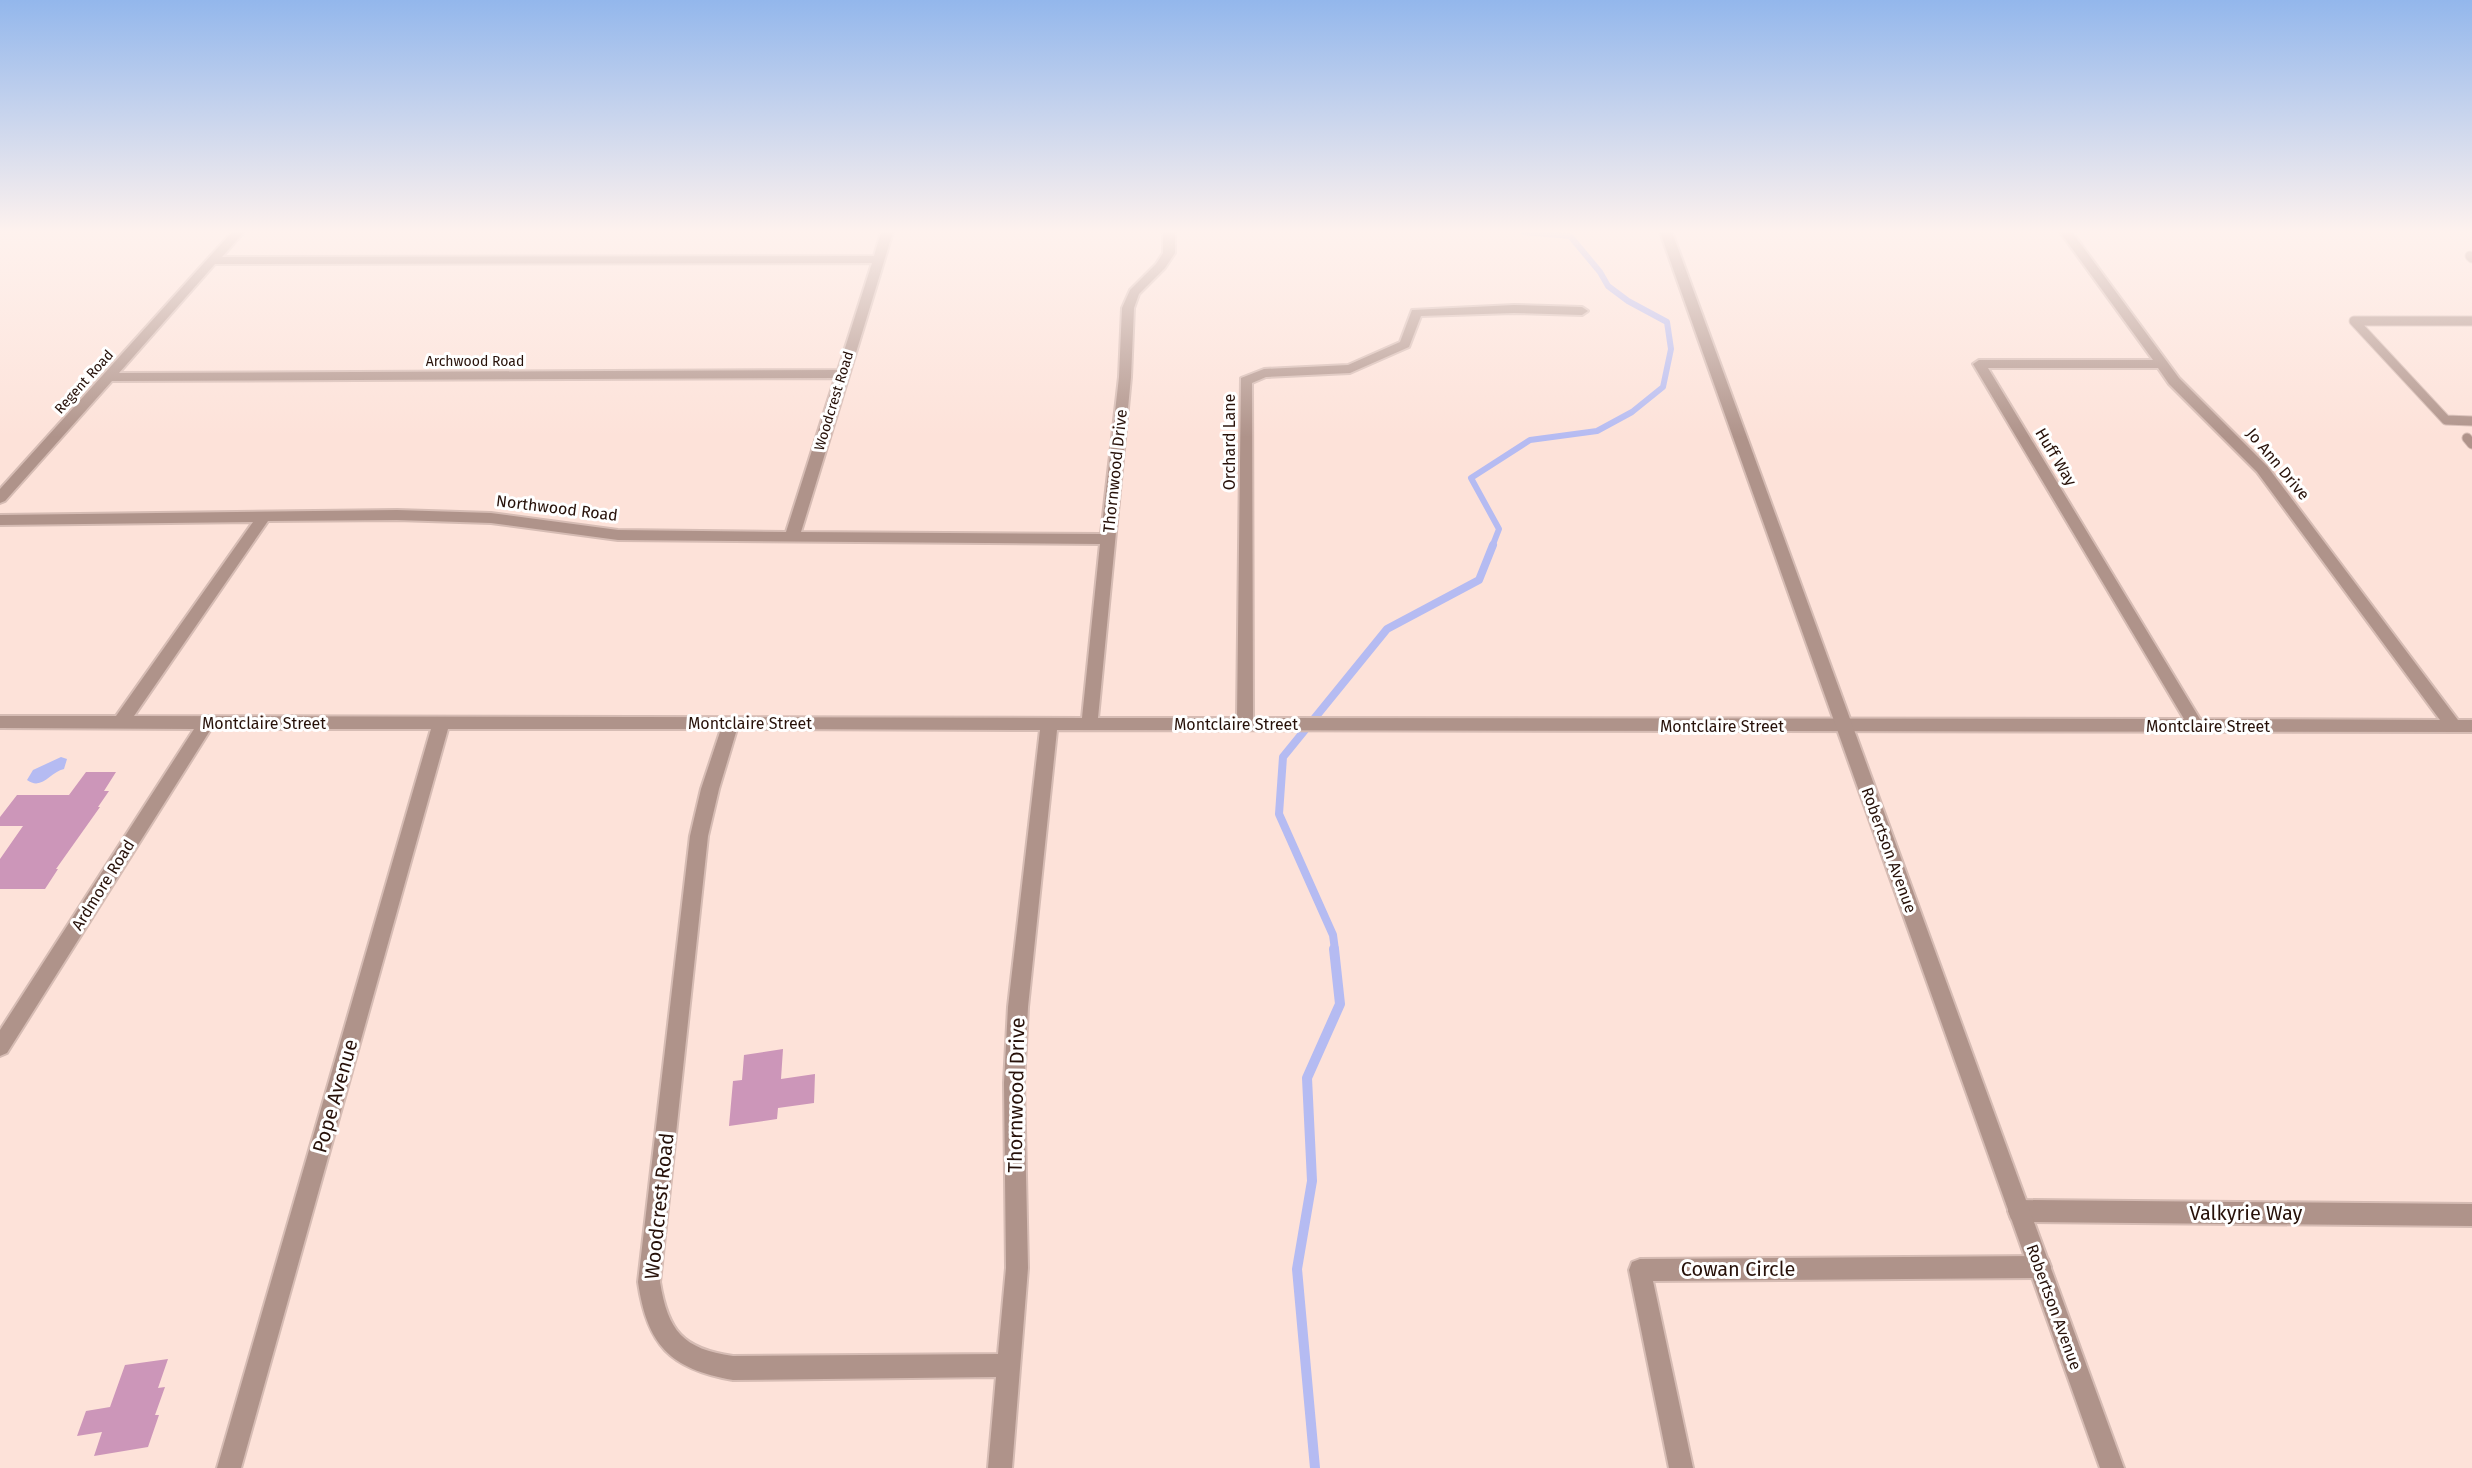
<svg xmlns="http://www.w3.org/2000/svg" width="2472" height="1468" viewBox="0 0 2472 1468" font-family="'Fira Sans',sans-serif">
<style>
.water{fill:#b5bbf2}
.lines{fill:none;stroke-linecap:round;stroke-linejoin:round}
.stream-far2{stroke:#b5bbf2;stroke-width:6}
.stream-far1{stroke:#b5bbf2;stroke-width:8}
.stream{stroke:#b5bbf2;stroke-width:10}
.building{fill:#cc96b9}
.service-casing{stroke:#d6bcb4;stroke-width:11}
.minor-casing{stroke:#d6bcb4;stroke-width:4}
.tertiary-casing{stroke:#d6bcb4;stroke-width:4}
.service{stroke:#af938a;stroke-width:9}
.minor{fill:#af938a;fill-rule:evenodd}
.tertiary{fill:#af938a;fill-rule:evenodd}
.labels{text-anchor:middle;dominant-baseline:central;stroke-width:6;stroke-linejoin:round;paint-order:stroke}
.far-street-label{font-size:14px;fill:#271109;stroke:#fff}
.street-label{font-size:16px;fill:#271109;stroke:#fff}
.near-street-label{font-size:20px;fill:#271109;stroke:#fff}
</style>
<rect width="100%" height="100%" fill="#fde2d9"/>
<path class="water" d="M61 757 67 759 64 769C50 772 42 791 27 780L33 770Z"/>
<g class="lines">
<polyline class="stream-far2" points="1492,547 1499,529 1471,478 1530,440 1597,431 1632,412 1663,387 1671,349 1667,322 1628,301 1608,286 1600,272 1570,236 1524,232"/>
<polyline class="stream-far1" points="1335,950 1333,935 1279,814 1283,757 1387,629 1479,580 1493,545"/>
<polyline class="stream" points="1315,1468 1297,1269 1312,1181 1307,1078 1340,1004 1334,949"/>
</g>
<g class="building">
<polygon points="86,772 116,772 104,791 109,791 98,807 100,807 56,869 58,869 45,889 0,889 0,859 23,826 0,826 0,817 17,795 69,795"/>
<polygon points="783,1049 781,1079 815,1074 814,1103 778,1108 777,1119 729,1126 733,1081 742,1080 744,1055"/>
<polygon points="168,1359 158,1388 165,1387 155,1415 159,1415 148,1447 94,1456 102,1432 77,1436 86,1411 110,1407 125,1365"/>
</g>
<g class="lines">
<g class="service-casing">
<g id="service">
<polyline points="2470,256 2472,258"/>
<polyline points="2472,321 2354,321 2446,420 2472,421"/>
<polyline points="2467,438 2472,444"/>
</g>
</g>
<g class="minor-casing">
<g id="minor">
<path d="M232 232H244L222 257 874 256 881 232H893L801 532 1101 534 1119 377 1122 308 1130 290 1156 264 1163 253V232H1175V253L1165 268 1139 294 1134 308 1131 377 1098 718H1237L1241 378 1264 369 1348 365 1400 342 1412 310 1514 305 1582 307 1588 311 1582 315 1514 313 1421 316 1409 347 1350 373 1266 377 1252 383 1253 718 2184 719 1973 364 1979 360H2153L2060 232H2072L2179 378 2267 466 2458 720H2472V732L1057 730 1028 1007 1024 1083 1028 1268 1012 1468H988L996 1377 733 1380C670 1369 647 1345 638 1282L690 836 701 789 721 729H448L241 1468H217L431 729H211L7 1053 0 1056V1030L194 729 0 728V716H116L253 522 0 525V515L397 510 491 513 618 530 786 532 835 378 112 381 5 501 0 503V489ZM872 263 838 370 119 373 215 264ZM1988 368H2158L2169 384 2257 472 2440 720 2200 719ZM397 520 491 523 618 540 1100 544 1082 718 134 716 268 521ZM737 729 1040 730 1008 1007 1004 1083 1006 1268 998 1354 733 1356C683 1349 668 1331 660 1282L708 836 719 789Z"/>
<polygon points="2019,1200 2472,1204 2472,1226 2019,1222 2011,1219 2008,1211 2011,1203"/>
<polygon points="2040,1256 2048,1259 2051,1267 2048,1275 2040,1278 1653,1281 1693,1468 1669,1468 1629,1270 1632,1262 1640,1259"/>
</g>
</g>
<g class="tertiary-casing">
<polygon id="tertiary" points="1660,232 1672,232 2124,1468 2100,1468"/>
</g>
<use href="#service" class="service"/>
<use href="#minor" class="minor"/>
<use href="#tertiary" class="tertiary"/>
</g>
<linearGradient id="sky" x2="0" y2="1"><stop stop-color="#93b7ec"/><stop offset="0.53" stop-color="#fef2ee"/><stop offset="1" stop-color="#fef2ee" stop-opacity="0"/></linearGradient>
<rect width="2472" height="437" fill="url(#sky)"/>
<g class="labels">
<g class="far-street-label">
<text x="475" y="361">Archwood Road</text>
<text transform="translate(84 382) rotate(-48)">Regent Road</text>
<text transform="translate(834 401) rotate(-73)">Woodcrest Road</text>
</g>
<g class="street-label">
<text transform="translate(1229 442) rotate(-90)">Orchard Lane</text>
<text transform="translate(2056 457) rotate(59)">Huff Way</text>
<text transform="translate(2278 464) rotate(50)">Jo Ann Drive</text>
<text transform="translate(1115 471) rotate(-84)">Thornwood Drive</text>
<text transform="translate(557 508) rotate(7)">Northwood Road</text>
<text x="264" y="723">Montclaire Street</text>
<text x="750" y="723">Montclaire Street</text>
<text x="1236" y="724">Montclaire Street</text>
<text x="1722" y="726">Montclaire Street</text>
<text x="2208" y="726">Montclaire Street</text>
<text transform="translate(1889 850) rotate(70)">Robertson Avenue</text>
<text transform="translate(103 885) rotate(-58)">Ardmore Road</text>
<text transform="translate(2054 1307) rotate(70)">Robertson Avenue</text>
</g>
<g class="near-street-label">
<text transform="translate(1016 1095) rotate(-89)">Thornwood Drive</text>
<text transform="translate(335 1096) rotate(-74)">Pope Avenue</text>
<text transform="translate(659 1206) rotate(-84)">Woodcrest Road</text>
<text x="2246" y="1213">Valkyrie Way</text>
<text x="1738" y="1269">Cowan Circle</text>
</g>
</g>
</svg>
